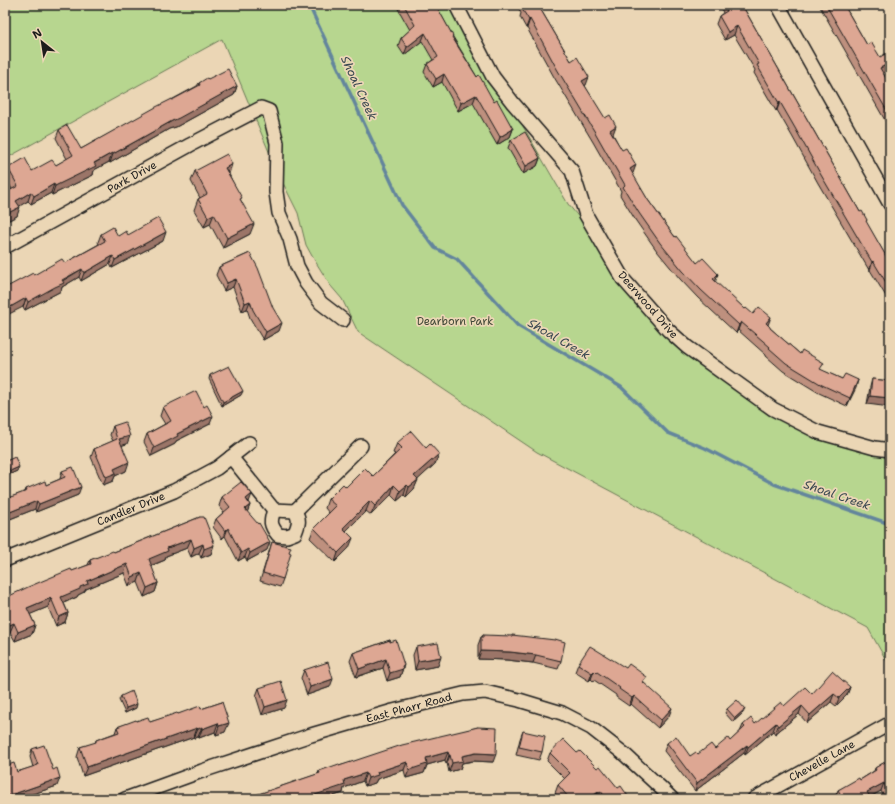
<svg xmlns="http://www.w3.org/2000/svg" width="895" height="804" viewBox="0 0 895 804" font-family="'Shantell Sans',sans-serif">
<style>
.green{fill:#b7d68f;stroke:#6a7956}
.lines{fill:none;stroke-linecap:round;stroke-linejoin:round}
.stream{stroke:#63859c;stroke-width:3.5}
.street-casing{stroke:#1c1c1c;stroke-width:16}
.street{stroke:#ebd6b5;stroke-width:13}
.wall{fill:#be907e;stroke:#1c1c1c}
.shaded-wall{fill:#9b7567;stroke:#1c1c1c}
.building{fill:#dda793;stroke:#1c1c1c}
.labels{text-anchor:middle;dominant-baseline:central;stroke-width:3.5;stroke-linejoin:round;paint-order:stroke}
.street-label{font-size:11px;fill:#1c1c1c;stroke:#ebd6b5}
.park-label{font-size:11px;fill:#434a39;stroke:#ebd6b5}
.water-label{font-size:12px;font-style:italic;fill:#3a4851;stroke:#ebd6b5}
</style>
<rect width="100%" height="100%" fill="#ebd6b5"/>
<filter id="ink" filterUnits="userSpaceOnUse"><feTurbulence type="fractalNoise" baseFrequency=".025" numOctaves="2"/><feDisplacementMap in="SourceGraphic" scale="8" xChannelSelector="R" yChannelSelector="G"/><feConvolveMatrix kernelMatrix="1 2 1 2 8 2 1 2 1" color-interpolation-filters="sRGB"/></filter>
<g filter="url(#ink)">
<polygon class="green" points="5,5 456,5 484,59 568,204 684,346 813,431 890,446 890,667 868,628 537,452 358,332 342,299 330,285 312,256 306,245 298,213 277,171 222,39 5,159"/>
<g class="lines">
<polyline class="stream" points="309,5 402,205 435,248 457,259 518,326 621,387 668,433 705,448 774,484 890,524"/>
<g class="street-casing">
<g id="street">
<polyline points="456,5 493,77 513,103 572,171 586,215 623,279 668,330 687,347 773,409 818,432 875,448 890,450"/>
<polyline points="778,5 890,204"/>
<polyline points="5,247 190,145 261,108 269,111 277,143 276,192 279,213 290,239 297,266 306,283 321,303 343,320"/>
<polyline points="231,457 274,510 295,511 361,446"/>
<path d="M274 510C270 522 270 525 278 535L287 536 295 533C299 523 300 520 295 511"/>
<polyline points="5,560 174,491 217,468 249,443"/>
<polyline points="125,799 202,771 311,735 393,711 463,694 485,692 519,700 562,713 591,728 623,753 661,788 672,799"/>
<polyline points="754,799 889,724"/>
</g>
</g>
<use href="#street" class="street"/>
</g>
<g class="wall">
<polygon points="395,5 436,5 453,37 477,77 513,129 510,137 497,145 473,103 458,111 442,82 433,87 424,72 427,64 433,60 422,41 404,55 398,46 401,38 410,30 397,7"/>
<polygon points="517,5 538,5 571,61 586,85 585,86 613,134 633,173 632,174 648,200 675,237 697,263 715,282 745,309 768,325 770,328 800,354 821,370 842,379 858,380 847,406 819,393 783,371 766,356 766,355 738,330 736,333 698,298 680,279 657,251 636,221 620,195 621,191 593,142 554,77 527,28 526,28 520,17 521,13"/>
<polygon points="718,5 742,5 860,212 867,220 866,222 890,263 890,303 870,270 869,270 818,183 792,136 777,110 776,111 754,73 755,70 734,35 725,40 716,24 719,16 722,14 723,12"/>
<polygon points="819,5 844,5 867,45 880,57 890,59 890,67 889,70 883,73 890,85 890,129"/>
<polygon points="208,79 237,86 234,95 176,127 169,129 110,163 109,162 94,170 93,175 52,195 51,193 31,204 28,201 19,206 17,216 5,222 5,193 12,189 5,177 8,168 32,171 56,165 67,159 56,138 59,130 81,149 197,86 199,83"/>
<polygon points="511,140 540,158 537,166 523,174 508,148"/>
<polygon points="195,171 229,174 241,201 250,234 223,248 210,224 204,227 194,210 198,199 200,198 191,181"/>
<polygon points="101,234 118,236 128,235 163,241 112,268 110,264 81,281 79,277 62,287 61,291 25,310 23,307 34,275 65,263 99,244 98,242"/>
<polygon points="250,253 279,331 263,340 250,318 247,309 242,311 233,287 224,291 216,275 219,267"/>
<polygon points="210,375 241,395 222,406 209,379"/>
<polygon points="872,379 890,381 867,404 870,387"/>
<polygon points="163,407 210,424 176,441 175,444 151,456 144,442 147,434 165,424 160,416"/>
<polygon points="113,426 127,444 122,445 126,471 115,476 113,481 103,485 91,457 94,449 113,441 110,435"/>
<polygon points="397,443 426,448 439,454 435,464 418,479 414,489 406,497 404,495 397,501 391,495 371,515 366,511 346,531 349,548 335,562 310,538 314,528 329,513 325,508 328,499 373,476 395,454 393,453"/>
<polygon points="6,461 17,471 8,475 5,467"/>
<polygon points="62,471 78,495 36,512 35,509 5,521 5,496 8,498 25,492 26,489 46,485 60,479"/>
<polygon points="222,497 248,502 250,505 247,512 267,550 247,561 245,557 238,561 225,536 222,539 213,527 216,519 224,512 219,506"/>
<polygon points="200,517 213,540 211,554 201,558 199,553 191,557 187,548 166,556 165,560 151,566 158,583 155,592 144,597 138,582 129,586 124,573 86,589 84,592 78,595 77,597 64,603 68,613 65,622 56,626 48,607 30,614 35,625 32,634 15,641 10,632 5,634 5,598 88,565 90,560 114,552"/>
<polygon points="272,542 289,552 283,579 280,587 260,581"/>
<polygon points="483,635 561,661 558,669 533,663 507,660 478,659 478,645 481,637 482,637"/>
<polygon points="390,640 403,668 400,677 387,681 383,668 356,677 350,661 353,653"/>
<polygon points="416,647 438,666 415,670 413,655"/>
<polygon points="578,664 645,684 669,716 658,728 631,704 629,706 616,697 616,695 594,680 593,681 591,679 589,681 575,672"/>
<polygon points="304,670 330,687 307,695 301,678"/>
<polygon points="850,687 847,695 836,706 831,702 807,723 799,714 775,734 773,731 745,755 744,753 695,791 664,751 667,743 690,756 715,749 730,741 740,732 743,725 755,724 784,706 812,694"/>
<polygon points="259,688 284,708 262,715 256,696"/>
<polygon points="121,696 136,708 125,713 119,700"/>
<polygon points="222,702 225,732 216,735 215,732 199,738 198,737 194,738 194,737 83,776 77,757 80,747 95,743 96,740 115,733 117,727 136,721 150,722 178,714 201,709"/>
<polygon points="727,709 743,713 733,722 725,713"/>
<polygon points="478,727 493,762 473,761 462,763 460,769 449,772 447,763 446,764 445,760 427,765 424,773 406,778 404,770 377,779 375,783 365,786 363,781 344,788 343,793 324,799 238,799 247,798 318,774 319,771 339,766"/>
<polygon points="523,731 542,752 539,760 516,755 520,739"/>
<polygon points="32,749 57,786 18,799 5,799 5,766 17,772 33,767 30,757"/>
<polygon points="550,753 577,753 597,768 630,799 560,799 555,793 558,785 565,779 547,761"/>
<polygon points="890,759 890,797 885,799 881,791 870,797 836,795 838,790 860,780 874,771 875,768"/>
</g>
<g class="shaded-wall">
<polygon points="530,19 527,28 526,28 529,20"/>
<polygon points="737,26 734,35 725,40 728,32"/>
<polygon points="425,33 422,41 404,55 407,47"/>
<polygon points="890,63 890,67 889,70 878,76 880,68"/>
<polygon points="444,74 442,82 433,87 436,79"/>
<polygon points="589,77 586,85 579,89 582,81"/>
<polygon points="237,86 234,95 176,127 169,129 110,163 113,154 172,121"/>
<polygon points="476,95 473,103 458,111 461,103"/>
<polygon points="780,102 777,110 776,111 779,103"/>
<polygon points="616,126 613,134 607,138 610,130"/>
<polygon points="513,129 510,137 497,145 500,137"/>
<polygon points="112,153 109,162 94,170 93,175 52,195 55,186"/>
<polygon points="540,158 537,166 523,174 526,166"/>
<polygon points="232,164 229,174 225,168"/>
<polygon points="636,165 633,173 627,177 630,169"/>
<polygon points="54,184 51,193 31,204 34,196"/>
<polygon points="31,192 28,201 13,210 16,201"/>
<polygon points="20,207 17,216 5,222 8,213"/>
<polygon points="214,214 210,224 204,227 208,217"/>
<polygon points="254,224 250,234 223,248 227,238"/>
<polygon points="166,232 163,241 112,268 115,260"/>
<polygon points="113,256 110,264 81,281 84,273"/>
<polygon points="873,261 870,270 869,270 872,262"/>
<polygon points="82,269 79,277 62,287 61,291 25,310 28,302"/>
<polygon points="718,274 715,283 713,279"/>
<polygon points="236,279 233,287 224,291 227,283"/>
<polygon points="26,298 23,307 5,316 5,310"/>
<polygon points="250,301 247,309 242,311 245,303"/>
<polygon points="771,317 768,325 766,323"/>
<polygon points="741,322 738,330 736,333 739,325"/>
<polygon points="282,323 279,331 263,340 266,332"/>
<polygon points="858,380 856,388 847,406 850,398"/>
<polygon points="243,391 241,395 222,406 223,402"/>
<polygon points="870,396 890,398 890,407 867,404"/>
<polygon points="213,416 210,424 176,441 175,444 151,456 154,448 177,434"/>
<polygon points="130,436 127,444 116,447 119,439"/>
<polygon points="439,454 435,464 411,486 414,476"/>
<polygon points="129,462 126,471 115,476 113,481 103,485 106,477 114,469"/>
<polygon points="19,467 17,471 8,475 10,471"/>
<polygon points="418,480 414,489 406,497 409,487"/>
<polygon points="394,485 391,495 371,515 375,506"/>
<polygon points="407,485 404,495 397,501 400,491"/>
<polygon points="81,487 78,495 36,512 39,504"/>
<polygon points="252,494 249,502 246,499"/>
<polygon points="37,501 35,509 5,521 5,514"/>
<polygon points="370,501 366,511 339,538 343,528"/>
<polygon points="250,505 247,513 245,509"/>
<polygon points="228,528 225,536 222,539 225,531"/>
<polygon points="353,538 349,548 335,562 338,553"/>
<polygon points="191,539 187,548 166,556 165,560 145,568 149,559 167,548"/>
<polygon points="212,540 213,540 211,546 214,545 211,554 201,558 204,549"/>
<polygon points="270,542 267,550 247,561 250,553"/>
<polygon points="203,544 199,553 191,557 194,548"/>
<polygon points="248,549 245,557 238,561 241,553"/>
<polygon points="127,564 124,573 86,589 84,592 78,595 77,597 58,605 61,597 80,587 87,581"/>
<polygon points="141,573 138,582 129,586 132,577"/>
<polygon points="158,583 155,592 144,597 147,588"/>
<polygon points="51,598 48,607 24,617 27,608"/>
<polygon points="68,613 65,622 56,626 59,617"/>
<polygon points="14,623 10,632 5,634 5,627"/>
<polygon points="35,625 32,634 15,641 18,632"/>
<polygon points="481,651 510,652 536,655 533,663 507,660 478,659"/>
<polygon points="441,657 438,666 415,670 418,661"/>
<polygon points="386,659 383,668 356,677 359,669"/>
<polygon points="404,665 400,677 387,681 390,673"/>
<polygon points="594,671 591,679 589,681 592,673"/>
<polygon points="333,679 330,687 307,695 310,687"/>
<polygon points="850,687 847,695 836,706 839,698"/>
<polygon points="834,694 831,702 807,723 810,715"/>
<polygon points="634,696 631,704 629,706 632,698"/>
<polygon points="287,700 284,708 262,715 265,707"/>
<polygon points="137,704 136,708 125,713 126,708"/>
<polygon points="802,706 799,714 775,734 778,726"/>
<polygon points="672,708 669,716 658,728 661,720"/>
<polygon points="745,709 743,713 733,722 735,718"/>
<polygon points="218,723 215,732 199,738 202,729"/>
<polygon points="229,723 225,732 216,735 219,726"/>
<polygon points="776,723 773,731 745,755 748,747"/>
<polygon points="202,727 198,737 194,738 198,729"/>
<polygon points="197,728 194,737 83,776 87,767"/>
<polygon points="747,745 744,753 695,791 697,783"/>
<polygon points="448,752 445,760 427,765 424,773 406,778 409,770 426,758"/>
<polygon points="476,753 496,754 493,762 473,761 462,763 460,769 449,772 452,763 462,756"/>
<polygon points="449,755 450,755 447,763 446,764"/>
<polygon points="407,762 404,770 377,779 375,783 365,786 368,778 377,772"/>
<polygon points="366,773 363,781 344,788 343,793 324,799 311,799 315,795 344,780"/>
<polygon points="60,778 57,786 18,799 5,799 5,797"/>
<polygon points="884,783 881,791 866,799 867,792"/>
<polygon points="890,790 890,797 886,799 888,791"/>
<polygon points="601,791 598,799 596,799 598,793"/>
<polygon points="598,792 595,799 589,799"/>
<polygon points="297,796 296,799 289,799"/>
</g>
<g class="building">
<polygon points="404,5 436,5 453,36 452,37 477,77 479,75 494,102 497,100 513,129 500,137 476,95 461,103 444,74 436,79 427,64 438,57 425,33 407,47 401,38 415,25"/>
<polygon points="524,5 538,5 571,61 577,57 589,77 582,81 605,118 610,115 616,126 610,130 622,150 626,148 636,165 630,169 648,200 675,237 676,236 697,263 703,258 718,274 713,279 745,309 746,308 753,314 759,307 771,317 766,323 770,327 770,328 800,354 802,350 824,363 820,369 842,379 845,374 858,380 850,398 822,385 786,363 769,348 770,347 741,322 739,325 701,290 683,271 660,243 639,213 623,187 625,185 596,134 557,69 530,19 529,20 522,9 526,7"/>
<polygon points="726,5 742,5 860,212 862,211 867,220 866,221 890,263 890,289 873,261 872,262 821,175 795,128 780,102 779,103 757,65 759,64 737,26 728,32 719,16 727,11 724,8 727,6"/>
<polygon points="826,5 844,5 867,45 871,42 880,57 887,53 890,59 890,63 880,68 890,85 890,116"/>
<polygon points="228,69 237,86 179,118 172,121 113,154 112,153 94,163 96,166 55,186 54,184 34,196 31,192 16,201 20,207 8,213 7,212 5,213 5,193 18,186 8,168 25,158 32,171 52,160 56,165 73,155 59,130 67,125 81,149 156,107 172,99 172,100 200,85 199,83 207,78 208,79"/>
<polygon points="525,132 540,158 526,166 511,140"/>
<polygon points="227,154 232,164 225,168 242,198 240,199 254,224 227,238 214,214 208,217 198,199 207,194 195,171"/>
<polygon points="158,218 166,232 115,260 113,256 84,273 82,269 62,280 64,283 55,287 28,302 26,298 5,310 5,288 33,273 34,275 62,259 65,263 105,241 101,234 113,227 118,236 126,231 128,235"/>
<polygon points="250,253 258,268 273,308 282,323 266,332 253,310 250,301 245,303 236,279 227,283 219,267"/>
<polygon points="229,366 243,391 223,402 210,375"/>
<polygon points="872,379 890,381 890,398 870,396"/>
<polygon points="196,391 204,407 207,405 213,416 177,434 178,436 154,448 147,434 171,421 163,407"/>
<polygon points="125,422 130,436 119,439 129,462 114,469 116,473 106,477 94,449 117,439 113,426"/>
<polygon points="411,431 426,448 430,444 439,454 414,476 418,480 409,487 407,485 400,491 394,485 375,506 370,501 343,528 353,538 338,553 314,528 336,506 328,499 343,484 346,487 365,468 373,476 402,448 397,443"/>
<polygon points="15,457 19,467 10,471 6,461"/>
<polygon points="73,467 81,487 39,504 37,501 5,514 5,496 7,496 8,498 27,491 26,489 45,481 46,485 65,477 62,471"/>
<polygon points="241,482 252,494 246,499 250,505 245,509 258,524 259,523 270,542 250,553 248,549 241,553 228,528 225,531 216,519 230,507 222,497"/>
<polygon points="200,517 204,517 213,540 212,540 214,545 204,549 203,544 194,548 191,539 167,548 168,551 149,559 158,583 147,588 141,573 132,577 127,564 87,581 88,584 80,587 80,589 61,597 68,613 59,617 51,598 27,608 35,625 18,632 14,623 5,627 5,598 28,587 71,569 72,571 91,564 90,560 113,551 114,552"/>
<polygon points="272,542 291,547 289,552 291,553 283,579 263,573"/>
<polygon points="483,635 512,636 512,635 555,640 555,639 565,642 561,661 536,655 510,652 481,651 481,637 483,637"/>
<polygon points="390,640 390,642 396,640 404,665 402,666 403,669 390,673 386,659 359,669 353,653"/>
<polygon points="438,643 441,657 418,661 416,647"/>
<polygon points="590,646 626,668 629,664 647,677 643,682 672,708 661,720 634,696 632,698 619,689 620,688 597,672 596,673 594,671 592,673 578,664"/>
<polygon points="328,662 333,679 310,687 304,670"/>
<polygon points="832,671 850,687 839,698 834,694 810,715 802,706 778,726 776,723 748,747 747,745 697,783 667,743 676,736 690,756 696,752 698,754 711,744 715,749 728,738 730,741 745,727 743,725 751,718 755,724 781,702 784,706 805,687 812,694"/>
<polygon points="281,681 287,700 265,707 259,688"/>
<polygon points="132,691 137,704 126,708 121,696"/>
<polygon points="737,700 745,709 735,718 727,709"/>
<polygon points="222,702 229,723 219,726 218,723 202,729 202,727 198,729 197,728 87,767 80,747 96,742 96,740 119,732 117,727 136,720 136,721 148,717 150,722 177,713 178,714 200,706 201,709"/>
<polygon points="478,727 497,728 496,754 476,753 462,756 463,761 452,763 450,755 449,755 448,752 426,758 427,764 409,770 407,762 377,772 378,775 368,778 366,773 344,780 345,785 315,795 316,797 311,799 298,799 297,796 289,799 238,799 246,796 247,798 320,773 319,771 339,764 339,766 402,745"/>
<polygon points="523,731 545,736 542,752 519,747"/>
<polygon points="563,739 577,753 580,751 597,768 600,766 618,788 621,786 630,799 606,799 601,791 598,793 598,792 589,799 568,799 569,798 558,785 570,773 550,753"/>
<polygon points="44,745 53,770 57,768 60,778 5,797 5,778 6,777 5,773 5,766 14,763 17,772 38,765 32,749"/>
<polygon points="890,759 890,790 888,791 884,783 867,792 871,799 828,799 840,793 838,790 859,778 860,780 876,770 875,768"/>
</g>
</g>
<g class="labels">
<g class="street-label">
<text transform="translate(132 177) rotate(-29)">Park Drive</text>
<text transform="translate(648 305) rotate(49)">Deerwood Drive</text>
<text transform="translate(131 509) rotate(-22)">Candler Drive</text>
<text transform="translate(409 708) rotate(-15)">East Pharr Road</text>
<text transform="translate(822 761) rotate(-29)">Chevelle Lane</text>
</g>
<g class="park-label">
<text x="455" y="321">Dearborn Park</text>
</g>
<g class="water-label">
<text transform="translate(359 88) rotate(65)">Shoal Creek</text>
<text transform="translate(559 339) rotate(30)">Shoal Creek</text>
<text transform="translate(837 495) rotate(19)">Shoal Creek</text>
</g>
</g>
<rect width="895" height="804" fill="none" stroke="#ebd6b5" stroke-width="20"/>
<rect x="10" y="10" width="875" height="784" fill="none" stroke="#1c1c1c" stroke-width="1.5" filter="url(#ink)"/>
<g transform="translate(42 42) rotate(330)" stroke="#ebd6b5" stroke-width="3" paint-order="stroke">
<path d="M0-3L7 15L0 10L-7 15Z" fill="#1c1c1c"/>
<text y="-6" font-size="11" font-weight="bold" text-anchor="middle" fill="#1c1c1c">N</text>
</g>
</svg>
